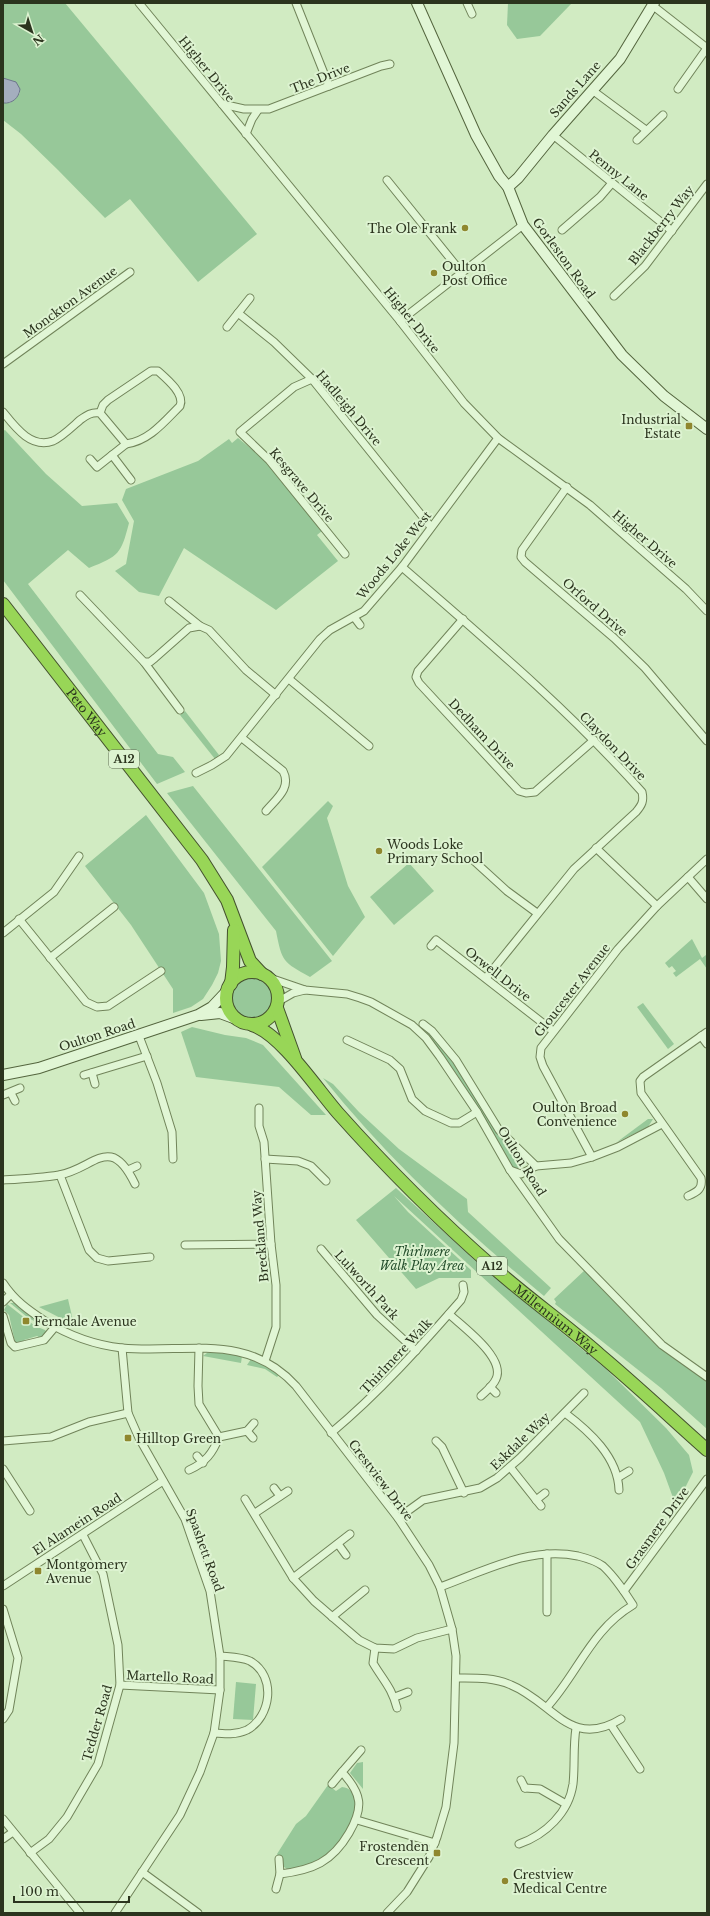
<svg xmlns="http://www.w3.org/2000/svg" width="710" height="1916" viewBox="0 0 710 1916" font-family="'Libre Baskerville',serif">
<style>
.green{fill:#97c899}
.water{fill:#a4aebe;stroke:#6c768b}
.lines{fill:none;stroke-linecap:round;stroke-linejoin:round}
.street-casing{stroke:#71845a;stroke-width:9}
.secondary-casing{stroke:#54653e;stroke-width:12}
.highway-casing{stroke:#44512e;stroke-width:14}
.street{stroke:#e1f6d5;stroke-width:7}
.secondary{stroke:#e1f6d5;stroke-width:10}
.highway{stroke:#98d657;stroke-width:12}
.poi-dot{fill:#8f872e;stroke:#ddf3d1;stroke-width:1.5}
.labels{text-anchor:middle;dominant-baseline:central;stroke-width:4;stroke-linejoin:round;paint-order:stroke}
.shield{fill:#ddf3d1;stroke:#606d54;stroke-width:1}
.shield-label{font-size:11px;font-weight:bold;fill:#2b341e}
.street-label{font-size:12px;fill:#2b341e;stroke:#ddf3d1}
.poi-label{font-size:12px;fill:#2b341e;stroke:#ddf3d1;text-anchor:start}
.park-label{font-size:12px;font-style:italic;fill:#254f2d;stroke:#ddf3d1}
</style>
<rect width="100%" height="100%" fill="#d1ebc2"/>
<g class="green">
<polygon points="3,3 65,3 257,234 198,282 130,199 105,218 58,170 21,134 3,120 3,103 10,103 20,93 13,81 3,78"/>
<polygon points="508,3 572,3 540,36 517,39 507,25"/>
<path d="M5 430 46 474 82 506 117 503 129 523C121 554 119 556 89 568L68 550 28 584 158 754 173 757 185 772 157 784 3 580V431Z"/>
<polygon points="238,438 266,461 322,531 317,535 338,561 276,610 184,548 159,596 139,592 115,571 126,564 134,521 122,500 126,489 198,461 229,439 232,443"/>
<polygon points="185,711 219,755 215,759 180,715"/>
<path d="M193 786 332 961 310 977C283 962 282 962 276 931L167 793Z"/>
<polygon points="328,801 333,806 327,818 348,886 365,917 333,956 262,867"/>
<polygon points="146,815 204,893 219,934 221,961 218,973 212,985 203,999 191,1007 173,1013 173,989 131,925 85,866"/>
<polygon points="409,863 434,891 394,925 370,897"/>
<polygon points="692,939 702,958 706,955 707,956 707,969 700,959 676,977 673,973 676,971 672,966 669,968 665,963"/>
<circle cx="252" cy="999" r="21"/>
<polygon points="643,1003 674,1044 668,1049 637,1007"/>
<path d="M421 1026 440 1045 455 1063 496 1132 522 1158 523 1163 521 1168H515L510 1165C483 1118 458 1067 419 1028Z"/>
<polygon points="192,1027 225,1035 246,1038 263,1045 326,1115 311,1115 279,1087 196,1077 181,1032"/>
<path d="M323 1078 333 1084 359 1112 399 1149 467 1199 468 1212 551 1288 544 1296C464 1230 388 1159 323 1078Z"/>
<polygon points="648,1119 653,1119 648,1127 617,1142"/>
<polygon points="396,1188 481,1266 606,1369 666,1428 689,1455 693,1472 676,1506 664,1473 640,1422 394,1196 408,1212 471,1270 471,1278 439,1278 416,1289 356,1220"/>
<polygon points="585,1270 651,1340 707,1382 707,1429 661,1388 555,1304 556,1302 554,1299"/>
<polygon points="68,1299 74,1325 39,1307"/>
<polygon points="10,1303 14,1303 45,1325 48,1329 27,1317"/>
<polygon points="7,1304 35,1326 45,1330 48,1334 40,1338 37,1336 24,1340 23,1343 15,1342 9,1315 4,1310"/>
<polygon points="212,1352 242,1356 241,1363 203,1356 207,1353"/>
<polygon points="251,1359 260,1363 279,1375 277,1377 265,1369 247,1365"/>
<polygon points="236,1682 256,1684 253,1720 233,1719"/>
<polygon points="363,1762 363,1789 350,1773 357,1763"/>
<path d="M328 1785 336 1791 342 1787C373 1791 343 1846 329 1856 317 1864 302 1868 288 1870L283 1866 277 1854 296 1824 306 1816Z"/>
</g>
<path class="water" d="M3 78 16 82 20 89C19 98 12 104 3 103Z"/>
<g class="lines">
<g class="street-casing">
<g id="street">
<polyline points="139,3 400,321 464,403 498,438 590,505 686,589 707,611"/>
<polyline points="296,3 329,86"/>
<polyline points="467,3 472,14"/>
<polyline points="652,5 707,48"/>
<polyline points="678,89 707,48"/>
<polyline points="592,90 646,130"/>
<polyline points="222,104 244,109 269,109 381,66 390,64"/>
<polyline points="246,134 252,119 258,110"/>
<polyline points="553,135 672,231"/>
<polyline points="637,140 663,115"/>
<polyline points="387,180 462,273"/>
<polyline points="562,230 600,197 612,183"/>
<polyline points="614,296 645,266 707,184"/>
<polyline points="238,313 274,342 312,379 431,527"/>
<polyline points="400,321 523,225"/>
<polyline points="227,327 250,298"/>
<polyline points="3,364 130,272"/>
<polyline points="312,379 294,387 240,432 269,460 345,554"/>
<path d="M3 412C15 427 31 449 53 441 62 437 72 427 80 420 87 415 91 412 100 413L126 444 97 467 90 459"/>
<path d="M100 413 103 405 108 400 151 371H158C167 379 185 394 180 406 164 422 149 441 126 444"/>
<polyline points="112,455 131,480"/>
<polyline points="567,487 522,550 521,557 525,562 614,638 645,668 707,741"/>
<path d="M402 567C485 639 569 710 642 792 644 801 642 805 636 812L574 869 486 978"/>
<polyline points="80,595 144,662 150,662 155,658 189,628 200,626"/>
<polyline points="169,601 200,626 209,630 246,670 276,695"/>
<polyline points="354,617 360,625"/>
<polyline points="463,619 418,671 416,677 419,683 519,791 526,793 535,792 594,740"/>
<polyline points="144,662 180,710"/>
<polyline points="289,679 369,746"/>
<path d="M242 738 283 771C292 788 276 799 266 811"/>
<polyline points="196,773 212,765 226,756 320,639 330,630 364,611 402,567 498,438"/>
<polyline points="596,848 657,906"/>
<polyline points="473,860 507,891 537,913"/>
<polyline points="688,877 707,899"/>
<polyline points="19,919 86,1002 97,1007 108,1006 161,971"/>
<polyline points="3,933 54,892 79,856"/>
<polyline points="431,946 436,940 553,1031"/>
<polyline points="50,958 114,907"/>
<polyline points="270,978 305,990 347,994 360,998 371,1002 412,1025 426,1038 440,1057 477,1112 510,1170 559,1239 662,1345 707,1377"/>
<polyline points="279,1001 293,993 305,990"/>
<polyline points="423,1024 432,1031 456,1060 499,1130 536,1166"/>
<polyline points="139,1036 157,1083 172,1132 173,1159"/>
<polyline points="701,1036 707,1044"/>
<polyline points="347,1040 390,1060 400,1069 412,1099 425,1111 451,1123 459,1123 477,1112"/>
<polyline points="92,1073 95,1084"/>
<polyline points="84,1075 147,1056"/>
<polyline points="11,1093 15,1101"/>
<polyline points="3,1095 20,1088"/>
<polyline points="259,1108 259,1126 264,1142 271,1244 276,1285 276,1327 265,1361"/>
<polyline points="592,1157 543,1066 540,1057 541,1048 618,949 657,906 707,859"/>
<polyline points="265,1159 298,1161 311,1166 326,1181"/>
<polyline points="128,1170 137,1166"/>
<polyline points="510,1170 521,1174 536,1166 571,1163 592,1157 618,1147 662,1124"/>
<polyline points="60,1175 89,1250 97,1258 108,1261 150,1257"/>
<path d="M3 1180C21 1179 41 1178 59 1175 94 1169 110 1132 135 1184"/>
<path d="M688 1196C697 1192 703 1189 701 1178L641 1093 640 1081 643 1077 707 1032"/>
<polyline points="185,1245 271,1244"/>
<polyline points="321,1249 377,1315 416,1351"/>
<path d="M3 1283C14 1300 28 1310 45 1321 68 1335 95 1345 122 1348 186 1354 246 1331 296 1386L398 1518 429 1565 440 1587 452 1629 456 1656 454 1743 446 1807 437 1837 429 1857 407 1892 387 1913"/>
<polyline points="3,1302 11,1294"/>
<path d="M449 1314C463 1327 506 1358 496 1379 493 1386 486 1391 481 1396"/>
<polyline points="3,1316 11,1343 15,1347 44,1340 55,1327"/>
<polyline points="199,1348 198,1386 199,1404 219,1437"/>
<polyline points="490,1387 496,1393"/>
<path d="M565 1413C589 1431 618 1457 619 1490"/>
<polyline points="247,1431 253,1438"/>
<path d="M331 1433C379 1393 420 1347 461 1300L464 1292 463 1285"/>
<polyline points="3,1441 51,1437 89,1422 128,1413"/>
<polyline points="436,1441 442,1447 464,1493"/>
<polyline points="197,1456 203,1463"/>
<polyline points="510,1467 541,1506"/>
<polyline points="3,1469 30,1511"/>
<path d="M189 1470C205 1463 213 1453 219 1437L247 1431 254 1423"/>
<polyline points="619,1477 629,1471"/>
<polyline points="274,1488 280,1496"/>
<polyline points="245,1499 293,1578 314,1601 359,1640 375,1648 394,1649 417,1638 452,1629"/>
<polyline points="536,1500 545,1493"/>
<polyline points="255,1513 288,1491"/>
<polyline points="398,1518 423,1500 480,1488 497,1478 520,1458 584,1393"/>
<polyline points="338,1544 346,1555"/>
<polyline points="293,1578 350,1534"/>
<polyline points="3,1586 163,1481"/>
<path d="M440 1587C484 1571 530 1546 578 1556 586 1558 596 1561 603 1566 615 1577 624 1591 633 1605 591 1630 578 1673 547 1707"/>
<polyline points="624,1591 707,1479"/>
<polyline points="3,1609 18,1658 9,1710 3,1719"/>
<polyline points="547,1612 547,1554"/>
<polyline points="332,1617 365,1590"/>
<path d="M375 1648 373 1663C383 1680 392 1688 397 1708"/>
<path d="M456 1678C475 1678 493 1677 511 1685 553 1702 570 1750 621 1719"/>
<polyline points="120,1685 220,1690"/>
<polyline points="395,1697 408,1692"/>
<polyline points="611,1725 640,1769"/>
<path d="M214 1733C225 1734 236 1735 247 1730 271 1717 277 1676 250 1661 241 1657 229 1657 220 1656"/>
<polyline points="521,1780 525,1788"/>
<polyline points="332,1784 342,1772"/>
<polyline points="525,1788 540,1789 566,1804"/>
<polyline points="3,1819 80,1913"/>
<polyline points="357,1820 435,1843"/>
<polyline points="3,1839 13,1832"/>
<path d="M519 1844C545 1835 569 1813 573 1784 575 1766 573 1747 576 1728"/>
<polyline points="30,1853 49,1839 67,1817 98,1764 120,1685 118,1645 103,1574 83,1535"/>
<polyline points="279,1859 280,1874"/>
<polyline points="142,1872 198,1913"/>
<path d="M276 1889 280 1874C313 1870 332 1862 349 1833 364 1807 362 1794 342 1772L361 1750"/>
<polyline points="115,1913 180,1815 200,1772 214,1733 220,1690 220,1656 210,1591 185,1519 139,1438 128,1413 122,1348"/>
</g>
</g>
<g class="secondary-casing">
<g id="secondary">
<polyline points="417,3 476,135 499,176 508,187 523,225 622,355 664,396 707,429"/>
<polyline points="508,187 518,178 553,135 620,59 654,3"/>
<polyline points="201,1015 220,1013 236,1019"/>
<polyline points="3,1075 39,1068 198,1015 212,1007 228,990"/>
</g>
</g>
<g class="highway-casing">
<g id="highway">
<path id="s1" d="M3 604 202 860 227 900 250 961 262 974"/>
<circle cx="252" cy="998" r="26"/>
<polyline points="231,984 233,967 234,930"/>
<polyline points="277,1008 295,1058"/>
<path id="s2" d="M252 1025C281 1034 317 1089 338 1113 387 1168 439 1220 494 1268 528 1298 565 1324 599 1354 636 1385 671 1418 707 1450"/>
</g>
</g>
<use href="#street" class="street"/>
<use href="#secondary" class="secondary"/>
<use href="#highway" class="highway"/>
</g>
<g class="poi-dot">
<circle cx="465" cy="228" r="4"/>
<circle cx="434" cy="273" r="4"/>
<rect x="685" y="422" width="8" height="8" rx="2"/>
<circle cx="379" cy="851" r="4"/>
<circle cx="625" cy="1114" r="4"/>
<rect x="22" y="1317" width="8" height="8" rx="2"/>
<rect x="124" y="1434" width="8" height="8" rx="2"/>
<rect x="34" y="1567" width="8" height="8" rx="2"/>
<rect x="433" y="1849" width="8" height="8" rx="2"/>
<circle cx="505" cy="1881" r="4"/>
</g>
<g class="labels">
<g class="shield">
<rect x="109" y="750" width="30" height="18" rx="3"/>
<rect x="477" y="1257" width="30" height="18" rx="3"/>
</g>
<g class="shield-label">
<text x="124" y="759">A12</text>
<text x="492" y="1266">A12</text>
</g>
<g class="street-label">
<text transform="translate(207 69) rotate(51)">Higher Drive</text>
<text transform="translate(320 78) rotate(-21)">The Drive</text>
<text transform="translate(575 89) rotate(-49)">Sands Lane</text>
<text transform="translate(619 175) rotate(39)">Penny Lane</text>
<text transform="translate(661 225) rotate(-52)">Blackberry Way</text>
<text transform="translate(564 258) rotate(54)">Gorleston Road</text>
<text transform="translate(70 302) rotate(-36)">Monckton Avenue</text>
<text transform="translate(412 320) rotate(51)">Higher Drive</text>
<text transform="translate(349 408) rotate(50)">Hadleigh Drive</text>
<text transform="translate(302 485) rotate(50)">Kesgrave Drive</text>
<text transform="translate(645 539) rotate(41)">Higher Drive</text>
<text transform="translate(394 555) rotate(-51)">Woods Loke West</text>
<text transform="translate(595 607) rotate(41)">Orford Drive</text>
<text stroke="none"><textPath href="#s1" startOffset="137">Peto Way</textPath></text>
<text transform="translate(482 734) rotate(47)">Dedham Drive</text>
<text transform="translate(613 746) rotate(46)">Claydon Drive</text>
<text transform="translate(498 974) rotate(38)">Orwell Drive</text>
<text transform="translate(572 990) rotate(-52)">Gloucester Avenue</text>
<text transform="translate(97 1035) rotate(-18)">Oulton Road</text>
<text transform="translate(522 1161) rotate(58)">Oulton Road</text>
<text transform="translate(260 1236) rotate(-95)">Breckland Way</text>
<text transform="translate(367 1285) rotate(48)">Lulworth Park</text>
<text stroke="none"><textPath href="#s2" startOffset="425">Millennium Way</textPath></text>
<text transform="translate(396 1356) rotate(-47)">Thirlmere Walk</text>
<text transform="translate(520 1441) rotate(-44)">Eskdale Way</text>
<text transform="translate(381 1480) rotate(53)">Crestview Drive</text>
<text transform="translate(77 1524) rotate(-33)">El Alamein Road</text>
<text transform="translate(657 1528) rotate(-54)">Grasmere Drive</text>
<text transform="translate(205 1550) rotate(70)">Spashett Road</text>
<text transform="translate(170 1677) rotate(3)">Martello Road</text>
<text transform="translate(97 1723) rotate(-74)">Tedder Road</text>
</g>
<g class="poi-label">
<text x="457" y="228" text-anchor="end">The Ole Frank</text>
<text x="442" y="266">Oulton<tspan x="442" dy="14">Post Office</tspan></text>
<text x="681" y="419" text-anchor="end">Industrial<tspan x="681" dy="14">Estate</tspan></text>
<text x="387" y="844">Woods Loke<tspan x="387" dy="14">Primary School</tspan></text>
<text x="617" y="1107" text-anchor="end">Oulton Broad<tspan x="617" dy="14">Convenience</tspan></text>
<text x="34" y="1321">Ferndale Avenue</text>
<text x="136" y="1438">Hilltop Green</text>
<text x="46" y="1564">Montgomery<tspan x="46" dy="14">Avenue</tspan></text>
<text x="429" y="1846" text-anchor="end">Frostenden<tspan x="429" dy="14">Crescent</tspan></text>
<text x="513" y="1874">Crestview<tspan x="513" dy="14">Medical Centre</tspan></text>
</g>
<g class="park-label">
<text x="422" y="1251">Thirlmere<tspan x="422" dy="14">Walk Play Area</tspan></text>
</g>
</g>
<rect width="710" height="1916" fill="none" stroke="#2b341e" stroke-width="8"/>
<g transform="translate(32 32) rotate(141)" stroke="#ddf3d1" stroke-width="3" paint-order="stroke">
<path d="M0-3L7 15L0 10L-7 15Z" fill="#2b341e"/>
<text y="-6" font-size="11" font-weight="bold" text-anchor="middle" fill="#2b341e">N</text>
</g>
<path d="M14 1896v6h115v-6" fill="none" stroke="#2b341e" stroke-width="2"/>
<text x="20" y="1896" font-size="12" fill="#2b341e" stroke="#ddf3d1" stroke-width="3" paint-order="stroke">100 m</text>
</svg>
